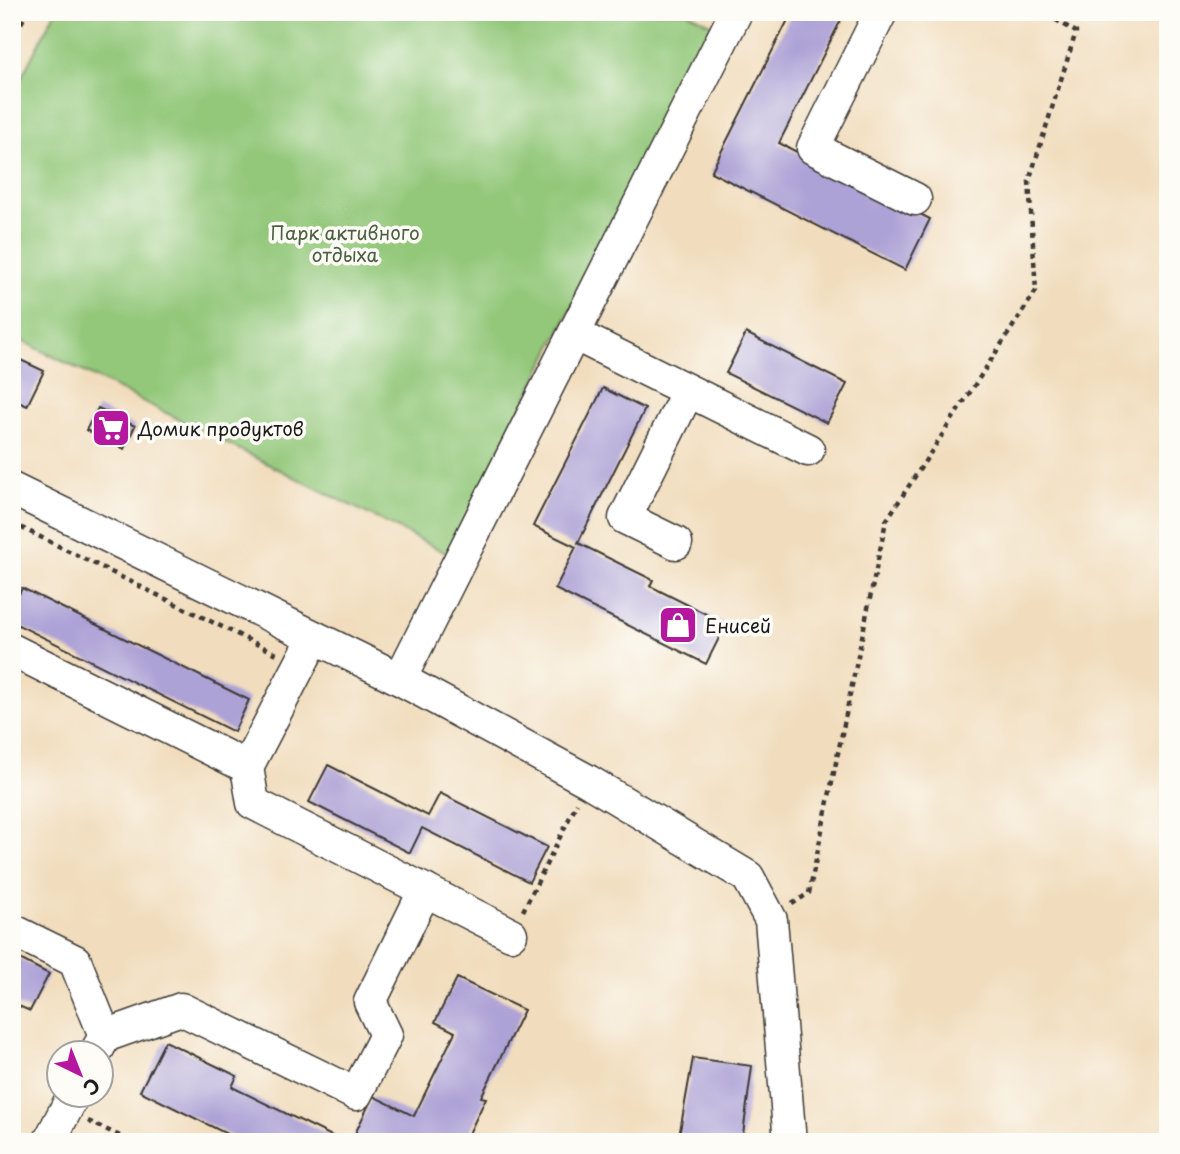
<svg xmlns="http://www.w3.org/2000/svg" width="1180" height="1154" viewBox="0 0 1180 1154" font-family="'Playpen Sans',sans-serif">
<style>
.green{fill:#93c87a;stroke:#58724b;stroke-width:2}
.building{fill:#ada2d6}
.lines{fill:none;stroke-linecap:round;stroke-linejoin:round}
.minor-casing{stroke:#3c3934;stroke-width:35}
.path{stroke:#3c3934;stroke-width:4.5;stroke-dasharray:5 5;stroke-linecap:butt}
.minor{stroke:#fff;stroke-width:32}
.labels{text-anchor:middle;dominant-baseline:central;stroke-width:7;stroke-linejoin:round;paint-order:stroke}
.park-label{font-size:19px;fill:#4c6142;stroke:#fdfcf7}
.poi-label{font-size:19px;fill:#1c1c1c;stroke:#fdfcf7;text-anchor:start}
</style>
<rect width="100%" height="100%" fill="#fdfcf7"/>
<filter id="ink" filterUnits="userSpaceOnUse"><feTurbulence type="fractalNoise" baseFrequency=".0143" numOctaves="2"/><feDisplacementMap in="SourceGraphic" scale="14" xChannelSelector="R" yChannelSelector="G"/><feConvolveMatrix kernelMatrix="1 2 1 2 8 2 1 2 1" color-interpolation-filters="sRGB"/></filter>
<filter id="wash" filterUnits="userSpaceOnUse"><feTurbulence type="fractalNoise" baseFrequency=".00686" numOctaves="4" result="noise"/><feDisplacementMap in="SourceGraphic" scale="28" xChannelSelector="R" yChannelSelector="G"/><feGaussianBlur stdDeviation="1.57" result="paint"/><feColorMatrix in="noise" values="0 0 0 0 0 0 0 0 0 0 0 0 0 0 0 0 0 1.4 0 .05"/><feComposite in="paint" operator="in"/></filter>
<g filter="url(#wash)">
<rect width="100%" height="100%" fill="#f1ddbd"/>
<polygon class="green" points="55,12 687,12 713,25 448,554 12,336 12,96"/>
<g id="blocks">
<g class="building">
<polygon points="792,12 845,12 779,143 930,219 905,270 711,172"/>
<polygon points="746,333 847,384 827,423 726,373"/>
<polygon points="12,356 44,371 27,406 12,399"/>
<polygon points="603,388 645,409 578,543 653,580 650,586 726,624 706,664 555,589 576,547 533,526"/>
<polygon points="98,408 135,426 124,449 86,430"/>
<polygon points="22,588 249,700 234,732 12,622 12,608"/>
<polygon points="328,765 428,816 440,793 547,847 529,882 422,828 410,853 309,802"/>
<polygon points="12,955 49,974 30,1011 12,1003"/>
<polygon points="457,978 524,1010 481,1097 486,1098 465,1142 351,1142 373,1096 414,1116 455,1032 435,1022"/>
<polygon points="165,1041 237,1076 232,1087 344,1142 243,1142 140,1091"/>
<polygon points="693,1058 752,1066 742,1142 678,1142"/>
</g>
</g>
</g>
<g filter="url(#ink)">
<use href="#blocks" fill-opacity="0" stroke="#3c3934" stroke-width="2"/>
<g class="lines">
<g class="minor-casing">
<g id="minor">
<polyline points="881,12 813,148 915,199"/>
<polyline points="574,334 808,450"/>
<polyline points="12,489 400,679 588,781 748,877 771,920 790,1142"/>
<polyline points="676,543 625,518 688,391"/>
<polyline points="12,650 247,767 314,638"/>
<polyline points="400,679 736,12"/>
<polyline points="247,767 253,803 511,934"/>
<polyline points="12,930 75,961 105,1036"/>
<polyline points="96,1052 105,1036 181,1009 356,1094 386,1035 370,1002 425,890"/>
<polyline points="49,1142 74,1094"/>
</g>
</g>
<g class="path">
<polyline points="1152,12 1168,27"/>
<polyline points="12,41 27,12"/>
<polyline points="12,523 277,654"/>
<polyline points="792,904 809,893 886,521 1036,291 1029,181 1076,32 1043,12"/>
<polyline points="523,911 577,803"/>
<polyline points="88,1121 133,1142"/>
</g>
<use href="#minor" class="minor"/>
</g>
</g>
<defs>
<g id="supermarket-square" transform="scale(2.0125)"><rect x="-9" y="-9" width="18" height="18" rx="4" fill="#b5179e" stroke="#fdfcf7"/><path d="M-6-5.5h2.5l.6 2H6L4.5 2H-2.5L-4.4-4H-6ZM-1.5 3.2a1.3 1.3 0 1 0 .1 0ZM3 3.2a1.3 1.3 0 1 0 .1 0Z" fill="#fff"/></g>
<g id="shop-square" transform="scale(2.0125)"><rect x="-9" y="-9" width="18" height="18" rx="4" fill="#b5179e" stroke="#fdfcf7"/><path d="M-5-2.5h2.3a2.7 3.5 0 0 1 5.4 0H5L5.5 6h-11ZM-1.5-2.5h3a1.5 2.3 0 0 0-3 0Z" fill="#fff"/></g>
</defs>
<g fill-rule="evenodd">
<use href="#supermarket-square" x="111" y="428"/>
<use href="#shop-square" x="678" y="625"/>
</g>
<g class="labels">
<g class="park-label">
<text x="345" y="232">Парк активного<tspan x="345" dy="22">отдыха</tspan></text>
</g>
<g class="poi-label">
<text x="138" y="428">Домик продуктов</text>
<text x="705" y="625">Енисей</text>
</g>
</g>
<rect width="1180" height="1154" fill="none" stroke="#fdfcf7" stroke-width="42"/>
<g transform="translate(80 1074) rotate(137)"><circle r="33" fill="#fdfcf7" stroke="#a3a29f" stroke-width="2"/>
<path d="M0-5L12 26L0 18L-12 26Z" fill="#b5179e"/>
<text y="-10" font-size="19" font-weight="bold" text-anchor="middle" fill="#1c1c1c">С</text>
</g>
</svg>
